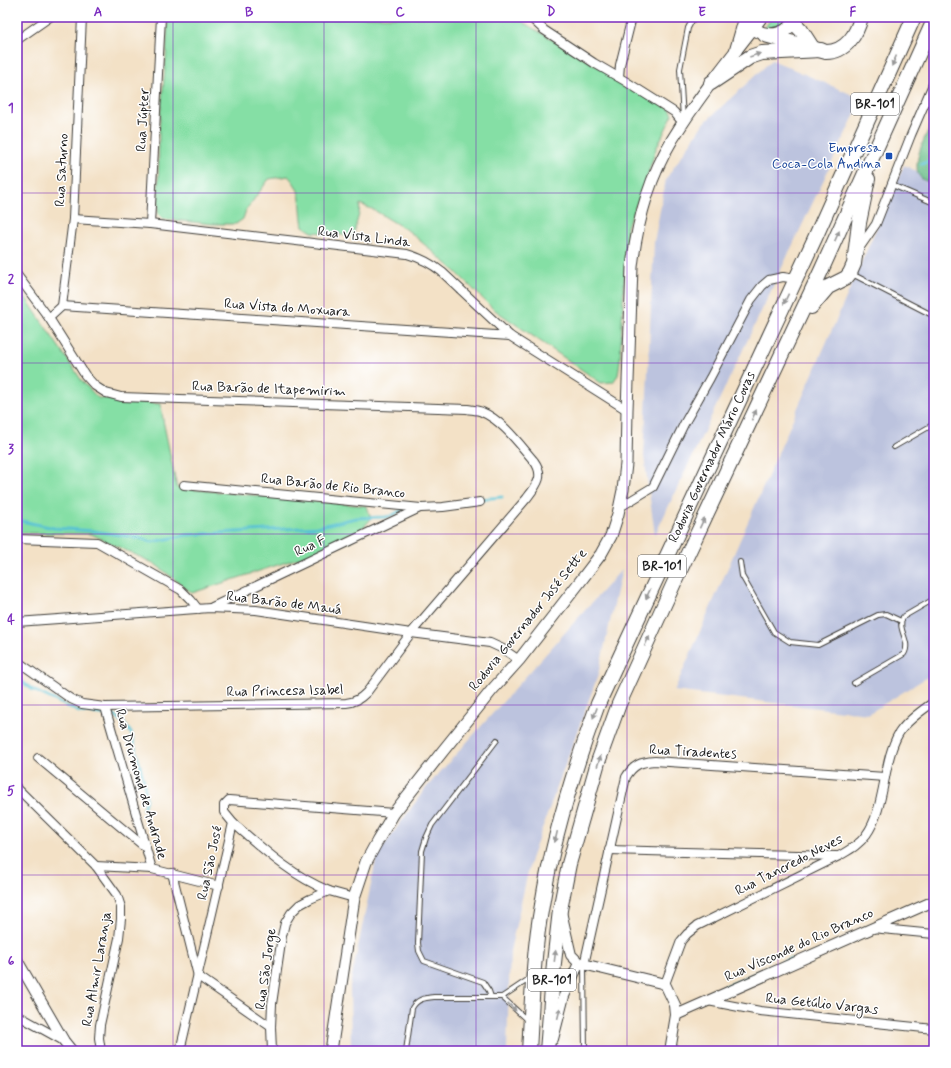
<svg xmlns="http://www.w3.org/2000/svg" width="951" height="1068" viewBox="0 0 951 1068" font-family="Mynerve,sans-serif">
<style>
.industrial{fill:#bcc3de}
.green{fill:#85dfa5;stroke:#507e60}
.forest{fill:#6cbe8a;stroke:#446d53}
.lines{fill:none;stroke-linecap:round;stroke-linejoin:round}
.stream{stroke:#58c2d3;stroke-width:3}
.service-casing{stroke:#3c3a36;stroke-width:6}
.minor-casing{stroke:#3c3a36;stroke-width:10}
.tertiary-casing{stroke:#3c3a36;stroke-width:12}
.secondary-casing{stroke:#3c3a36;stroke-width:13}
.primary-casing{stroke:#3c3a36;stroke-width:14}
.motorway-casing{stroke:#3c3a36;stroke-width:16}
.service{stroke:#fff;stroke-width:4}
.minor{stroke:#fff;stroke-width:8}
.tertiary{stroke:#fff;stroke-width:10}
.secondary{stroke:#fff;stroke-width:11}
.primary{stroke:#fff;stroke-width:12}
.motorway{stroke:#fff;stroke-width:14}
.oneway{fill:#999}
.grid{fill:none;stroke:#7b2cbf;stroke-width:1;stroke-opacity:0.55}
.transit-dot{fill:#1a4fb4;stroke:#fff;stroke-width:1.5}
.labels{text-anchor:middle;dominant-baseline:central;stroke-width:3;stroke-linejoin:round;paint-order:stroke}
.shield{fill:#fff;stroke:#606060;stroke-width:1}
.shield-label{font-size:13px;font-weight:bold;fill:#1c1c1c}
.street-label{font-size:14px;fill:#1c1c1c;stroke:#fff}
.transit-label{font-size:14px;fill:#164399;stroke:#fff;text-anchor:end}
.neatline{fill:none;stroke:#7b2cbf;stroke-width:1.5}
.grid-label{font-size:13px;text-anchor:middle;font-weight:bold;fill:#7b2cbf}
</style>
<rect width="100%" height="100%" fill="#fff"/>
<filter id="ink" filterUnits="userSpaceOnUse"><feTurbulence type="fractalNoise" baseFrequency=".025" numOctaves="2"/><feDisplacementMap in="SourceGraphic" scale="8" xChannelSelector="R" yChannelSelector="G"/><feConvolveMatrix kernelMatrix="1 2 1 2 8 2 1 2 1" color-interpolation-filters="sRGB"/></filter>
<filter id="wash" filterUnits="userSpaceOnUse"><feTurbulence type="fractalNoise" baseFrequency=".012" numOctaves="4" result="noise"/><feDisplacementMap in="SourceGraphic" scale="16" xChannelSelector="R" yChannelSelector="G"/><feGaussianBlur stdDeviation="0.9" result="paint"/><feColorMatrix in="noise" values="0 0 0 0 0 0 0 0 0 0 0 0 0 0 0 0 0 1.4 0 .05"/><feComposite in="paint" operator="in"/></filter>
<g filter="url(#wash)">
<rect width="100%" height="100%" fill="#f3e1c6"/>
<g class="industrial">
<polygon points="772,60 862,99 655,535 644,456 654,242 666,179 703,124"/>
<polygon points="904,165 934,180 934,673 868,714 674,691"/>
<polygon points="622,569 598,675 531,859 510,951 507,1051 351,1051 350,986 377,855 425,789"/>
</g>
<g class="green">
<path d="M168 17H519L524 23 670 109 673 114 656 149 642 192 627 226 620 361 618 375 613 382 601 383 492 308 455 271 410 232 374 210 360 204 359 214 353 236 312 232 303 226C299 205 304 192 288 176L269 179 246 210 243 219 236 224H212L163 219 158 214 159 129 166 58Z"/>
<polygon points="772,17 786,17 782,25 771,29 764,29"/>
<polygon points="17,285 82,381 98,398 161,404 163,420 177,488 367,506 371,519 351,541 192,593 155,564 91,534 17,533"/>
</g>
<path class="forest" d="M934 120V183C930 182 925 181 922 179 908 168 927 131 934 120Z"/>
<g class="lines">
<g class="stream">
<polyline points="921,164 934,160"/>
<polyline points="480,499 502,497"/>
<polyline points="17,520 54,528 94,531 139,538 152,542 187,535 316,527 356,518 385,517 391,516 403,509"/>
<polyline points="17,678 33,690 79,712 113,715 123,722 131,733 144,781 146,799 143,809"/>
<polyline points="720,989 790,959"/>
</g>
</g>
</g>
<g filter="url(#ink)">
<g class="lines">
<g class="service-casing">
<g id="service">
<polyline points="683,119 680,69 688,28 694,17"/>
<polyline points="892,185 934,203"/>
<polyline points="852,274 934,316"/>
<polyline points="894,447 934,424"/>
<polyline points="740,562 742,576 774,632 790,642 818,645 878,615 886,614 901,621"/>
<path d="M854 683 904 654C912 641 896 630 903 617L934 599"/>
<polyline points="584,965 585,1051"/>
<polyline points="491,997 489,991 483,982 424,961 419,951 418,943 422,851 426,838 432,825 497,740"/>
<polyline points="528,1021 502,997 529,979"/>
<path d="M406 1051 412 1008C417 999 424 998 434 997H502"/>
</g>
</g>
<g class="minor-casing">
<g id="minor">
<polyline points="530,17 544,30 594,63 625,81 674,112 683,123"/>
<polyline points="17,40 50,17"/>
<polyline points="619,77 620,65 632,17"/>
<path d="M73 219 150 224 407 254C421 258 431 263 442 272L510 336 627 410"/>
<polyline points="150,224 161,17"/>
<polyline points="858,250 876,224 911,135 934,82"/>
<path d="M17 275 49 318 85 375 95 386 106 393 121 397 467 409C472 410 478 410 482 412 502 420 520 445 534 461 545 476 537 485 527 498L411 633 367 692C360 699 355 702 346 703L105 707 82 704 71 699 17 661"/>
<polyline points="62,306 510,336"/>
<polyline points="49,318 62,306 73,219 82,17"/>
<polyline points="184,485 421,508 443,507 480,502"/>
<polyline points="620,507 653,487 684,424 710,378 751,300 762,286 769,280 783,277 796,279"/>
<polyline points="17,539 97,542 181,590 191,600 198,609"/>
<polyline points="212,607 420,508"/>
<polyline points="17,622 210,608 256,610 411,633 490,643 503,649 519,660"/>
<polyline points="105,707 152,869"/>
<polyline points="38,758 146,848"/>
<polyline points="17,788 96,866 117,895 121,907 121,919 119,938 100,1025 99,1038 101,1051"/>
<path d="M233 823C263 849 292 876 329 891"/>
<polyline points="609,850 836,856"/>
<polyline points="96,866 152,869 219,886"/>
<polyline points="172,873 198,976 271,1027"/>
<polyline points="872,928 934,934"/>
<path d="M584 965 626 777C634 764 641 762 655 761L885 777"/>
<path d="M665 984 681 941 687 934 697 926 839 856C849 850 859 845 866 835 886 808 882 762 899 733 907 721 922 710 934 702"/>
<polyline points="708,1001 760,1011 934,1029"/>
<polyline points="17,1015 64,1041"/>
<polyline points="17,1048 19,1051"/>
<polyline points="180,1051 233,823 224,812 224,805 229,800 394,813"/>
<polyline points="272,1051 271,1027 272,1004 282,936 285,923 291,913 299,905 310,899 329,891 354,898"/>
</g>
</g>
<g class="tertiary-casing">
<g id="tertiary">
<polyline points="562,916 571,955 579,963 665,984 675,1005 676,1015 670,1051"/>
<polyline points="17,960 64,1041 72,1051"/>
<polyline points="676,1015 934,901"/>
<polyline points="553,1039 564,996 579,963"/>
</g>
</g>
<g class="secondary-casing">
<path id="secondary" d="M331 1051 354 898 366 862 378 840 394 813 442 752 492 690 519 660 579 583 601 554 611 536 618 514 623 490 626 464 627 410 632 267C637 223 649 178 672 140 699 96 731 57 762 17"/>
</g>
<g class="primary-casing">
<g id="primary">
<path d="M745 17C753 39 788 41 795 17"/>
<polyline points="736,50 745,19"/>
</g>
</g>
<g class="motorway-casing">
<g id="motorway">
<polyline points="794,23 801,30 812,47"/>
<path d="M765 35 826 52C846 52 857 34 861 17"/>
<polyline points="711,83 750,57 762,53 821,50"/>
<polyline points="811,307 828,287 846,278 850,273 854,264 859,223 868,179"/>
<path d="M529 1051C532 1003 533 953 542 905 553 836 574 769 598 704L815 238 914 17"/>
<polyline points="547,1051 554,963 560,910 569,864 598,762 619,704 674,583 821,271 934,20"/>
</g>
</g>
<use href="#service" class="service"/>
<use href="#minor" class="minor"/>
<use href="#tertiary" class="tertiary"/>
<use href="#secondary" class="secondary"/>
<use href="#primary" class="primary"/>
<use href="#motorway" class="motorway"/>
</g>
<defs><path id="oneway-solid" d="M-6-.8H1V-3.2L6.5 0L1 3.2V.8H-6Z"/></defs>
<g class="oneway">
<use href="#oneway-solid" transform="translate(755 55) rotate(-19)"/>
<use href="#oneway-solid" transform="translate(894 61) rotate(114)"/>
<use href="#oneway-solid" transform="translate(837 236) rotate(-66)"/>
<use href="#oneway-solid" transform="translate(786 299) rotate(115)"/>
<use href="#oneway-solid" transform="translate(754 415) rotate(-65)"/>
<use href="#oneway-solid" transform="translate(702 523) rotate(-65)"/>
<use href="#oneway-solid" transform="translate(648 594) rotate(115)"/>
<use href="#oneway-solid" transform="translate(647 641) rotate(-66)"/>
<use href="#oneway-solid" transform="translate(595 713) rotate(111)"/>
<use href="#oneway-solid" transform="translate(599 761) rotate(-72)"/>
<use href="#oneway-solid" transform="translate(556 837) rotate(103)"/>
<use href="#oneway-solid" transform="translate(555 956) rotate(-83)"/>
<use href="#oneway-solid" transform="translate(512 1007) rotate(43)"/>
<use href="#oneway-solid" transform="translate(559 1013) rotate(-76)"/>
</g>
</g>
<path class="grid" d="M173 17V1051M324 17V1051M476 17V1051M627 17V1051M778 17V1051M17 193H934M17 363H934M17 534H934M17 705H934M17 875H934"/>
<rect class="transit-dot" x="885" y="152" width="8" height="8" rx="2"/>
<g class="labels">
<g class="shield">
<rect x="851" y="93" width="48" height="22" rx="3"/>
<rect x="638" y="555" width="48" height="22" rx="3"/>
<rect x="528" y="969" width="48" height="22" rx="3"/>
</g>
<g class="shield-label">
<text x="875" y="104">BR-101</text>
<text x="662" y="566">BR-101</text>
<text x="552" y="980">BR-101</text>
</g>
<g class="street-label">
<text transform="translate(143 120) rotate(-87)">Rua Júpter</text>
<text transform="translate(62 170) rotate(-87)">Rua Saturno</text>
<text transform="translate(364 237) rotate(7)">Rua Vista Linda</text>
<text transform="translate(287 308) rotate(4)">Rua Vista do Moxuara</text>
<text transform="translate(269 389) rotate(2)">Rua Barão de Itapemirim</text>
<text transform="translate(712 457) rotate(-65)">Rodovia Governador Mário Covas</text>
<text transform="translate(333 486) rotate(6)">Rua Barão de Rio Branco</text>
<text transform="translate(310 546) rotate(-25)">Rua F</text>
<text transform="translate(284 603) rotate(7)">Rua Barão de Mauá</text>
<text transform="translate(528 620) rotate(-51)">Rodovia Governador José Sette</text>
<text transform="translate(285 691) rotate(-1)">Rua Princesa Isabel</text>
<text transform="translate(693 752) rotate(3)">Rua Tiradentes</text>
<text transform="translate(141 784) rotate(74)">Rua Drumond de Andrade</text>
<text transform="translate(210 863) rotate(-78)">Rua São José</text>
<text transform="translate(789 865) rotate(-27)">Rua Tancredo Neves</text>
<text transform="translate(799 945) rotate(-24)">Rua Visconde do Rio Branco</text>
<text transform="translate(97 969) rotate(-80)">Rua Almir Laranja</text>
<text transform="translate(266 969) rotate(-82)">Rua São Jorge</text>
<text transform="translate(822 1004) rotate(6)">Rua Getúlio Vargas</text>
</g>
<g class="transit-label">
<text x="881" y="148">Empresa<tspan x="881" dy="16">Coca-Cola Andina</tspan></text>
</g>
</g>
<rect width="951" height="1068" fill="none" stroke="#fff" stroke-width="44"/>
<rect x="22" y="22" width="907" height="1024" class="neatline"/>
<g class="grid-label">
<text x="98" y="16">A</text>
<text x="249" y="16">B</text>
<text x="400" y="16">C</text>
<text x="551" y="16">D</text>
<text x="702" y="16">E</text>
<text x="853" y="16">F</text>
<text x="11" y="112">1</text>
<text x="11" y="283">2</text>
<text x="11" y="453">3</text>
<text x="11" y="624">4</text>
<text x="11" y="795">5</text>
<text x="11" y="965">6</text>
</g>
</svg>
